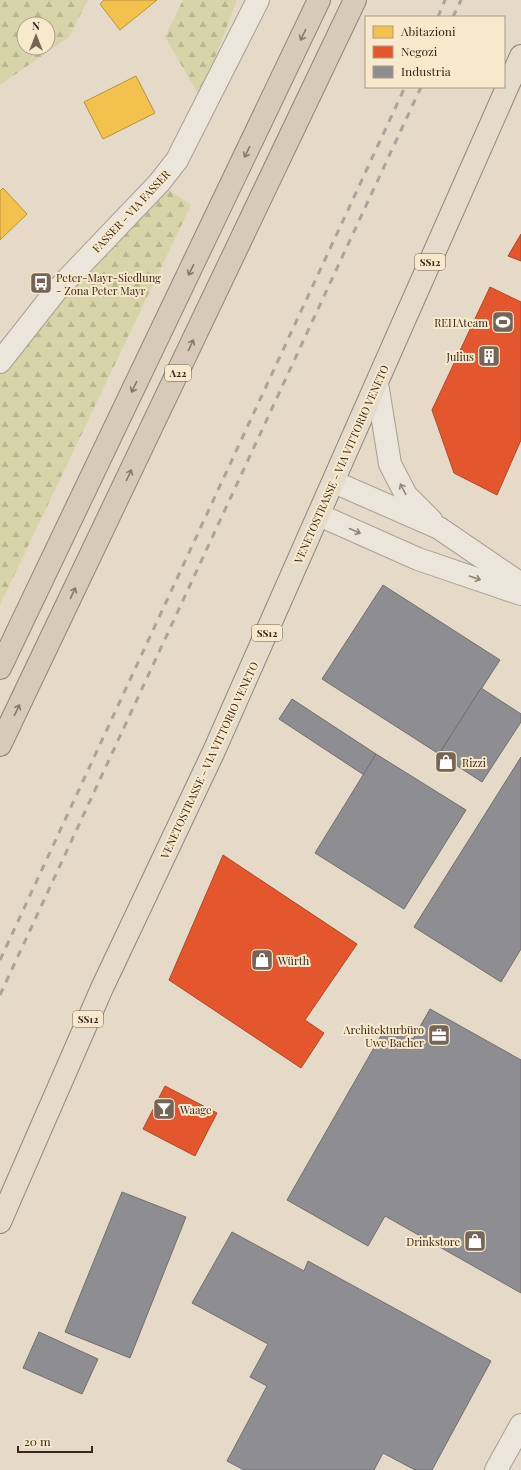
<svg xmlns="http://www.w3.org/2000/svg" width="521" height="1470" viewBox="0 0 521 1470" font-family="'Playfair Display',serif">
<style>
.forest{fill:url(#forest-firs);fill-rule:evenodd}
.homes{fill:#f2c14e;stroke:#ba923e}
.shops{fill:#e4572e;stroke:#b04828}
.industry{fill:#8d8d92;stroke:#736e6e}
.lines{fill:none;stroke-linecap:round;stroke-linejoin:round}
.minor-casing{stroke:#a99f92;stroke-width:24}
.major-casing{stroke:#8f8479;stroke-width:24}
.highway-casing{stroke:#8f8479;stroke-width:24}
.minor{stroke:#ece5db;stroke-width:22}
.major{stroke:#e4dbcb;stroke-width:22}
.highway{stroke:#d7cab9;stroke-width:22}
.rail{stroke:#aba49b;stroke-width:3;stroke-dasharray:7 7;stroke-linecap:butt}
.oneway{stroke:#87786a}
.oneway2{stroke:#92867a}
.labels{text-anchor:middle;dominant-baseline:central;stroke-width:4;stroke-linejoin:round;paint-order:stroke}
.shield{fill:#f8e8cc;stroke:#71604f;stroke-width:1}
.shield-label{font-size:10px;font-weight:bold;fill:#37261a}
.street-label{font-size:11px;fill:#37261a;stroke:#f8e8cc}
.poi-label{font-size:11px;fill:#37261a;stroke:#f8e8cc;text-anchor:start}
</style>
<defs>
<pattern id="forest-firs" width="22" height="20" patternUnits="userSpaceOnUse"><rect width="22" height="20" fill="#d7d4a9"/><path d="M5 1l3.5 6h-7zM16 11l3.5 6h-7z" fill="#b9b691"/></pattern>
</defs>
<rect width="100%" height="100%" fill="#e5dac8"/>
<g class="forest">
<path d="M0 0H88L69 37 0 85ZM24 24H48V48H24Z"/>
<polygon points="183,0 237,0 200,97 165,37"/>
<polygon points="159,183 191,205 0,605 0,362"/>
</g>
<g class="homes">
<polygon points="104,0 157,0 120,30 100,4"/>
<polygon points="136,76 155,113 103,139 84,102"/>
<polygon points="3,188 27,214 0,240 0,191"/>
</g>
<g class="shops">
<polygon points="521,234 521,261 508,256"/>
<polygon points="490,287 521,302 521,440 497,495 454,473 432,410"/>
<polygon points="223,855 357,944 305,1020 324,1033 301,1068 169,980"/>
<polygon points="165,1086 217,1113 195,1156 143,1129"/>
</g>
<g class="industry">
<polygon points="383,585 500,660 439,754 322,679"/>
<polygon points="481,688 521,714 521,722 482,782 439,754"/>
<polygon points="292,699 376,754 364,775 279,719"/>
<polygon points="376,754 466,810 404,909 315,853"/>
<polygon points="521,757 521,949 501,982 414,927"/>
<polygon points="430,1009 521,1060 521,1293 385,1216 368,1246 287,1200 387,1025 413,1039"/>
<polygon points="122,1192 186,1217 130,1358 65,1332"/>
<polygon points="232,1232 304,1271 308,1261 491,1361 432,1470 415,1470 383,1453 374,1470 244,1470 227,1461 267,1386 250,1377 268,1344 192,1303"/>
<polygon points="39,1332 98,1359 82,1394 23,1368"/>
</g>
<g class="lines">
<g class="minor-casing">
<g id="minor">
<polyline points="0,362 55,292 159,183 177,160 258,0"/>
<polyline points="377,383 390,464 406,495 431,520"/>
<polyline points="334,482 439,528 521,584"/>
<polyline points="319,515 418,559 521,594"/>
<polyline points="496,1470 521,1425"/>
</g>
</g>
<g class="major-casing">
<polyline id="major" points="0,1222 102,988 214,751 521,56"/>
</g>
<g class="highway-casing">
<g id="highway">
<polyline points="0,668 319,0"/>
<polyline points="0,745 355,0"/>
</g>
</g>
<use href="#minor" class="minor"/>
<use href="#major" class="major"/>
<use href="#highway" class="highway"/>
<g class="rail">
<polyline points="438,17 445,0"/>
<polyline points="453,17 461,0"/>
<polyline points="0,960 405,87"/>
<polyline points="0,995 421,87"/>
</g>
</g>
<defs><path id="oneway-shaft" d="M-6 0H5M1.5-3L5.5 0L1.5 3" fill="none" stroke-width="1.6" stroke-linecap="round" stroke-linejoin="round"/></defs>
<g class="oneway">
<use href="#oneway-shaft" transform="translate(303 35) rotate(116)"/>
<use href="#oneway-shaft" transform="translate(247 152) rotate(116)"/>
<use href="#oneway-shaft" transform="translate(191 270) rotate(116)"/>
<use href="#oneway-shaft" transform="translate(191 345) rotate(-65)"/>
<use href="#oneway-shaft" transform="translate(134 387) rotate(116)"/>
<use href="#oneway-shaft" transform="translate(129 475) rotate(-65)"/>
<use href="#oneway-shaft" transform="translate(73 593) rotate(-65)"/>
<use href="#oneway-shaft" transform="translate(17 710) rotate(-64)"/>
</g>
<g class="oneway2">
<use href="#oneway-shaft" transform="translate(403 489) rotate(-118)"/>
<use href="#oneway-shaft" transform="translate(355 531) rotate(24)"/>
<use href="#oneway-shaft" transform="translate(475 578) rotate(19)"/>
</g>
<defs>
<g id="bus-square" transform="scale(1.15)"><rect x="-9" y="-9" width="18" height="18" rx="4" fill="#746557" stroke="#f8e8cc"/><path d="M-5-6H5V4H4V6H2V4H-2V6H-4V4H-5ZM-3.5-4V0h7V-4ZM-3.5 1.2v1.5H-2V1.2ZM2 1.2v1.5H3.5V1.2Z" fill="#fff"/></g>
<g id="stadium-square" transform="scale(1.15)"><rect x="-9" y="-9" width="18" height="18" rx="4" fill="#746557" stroke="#f8e8cc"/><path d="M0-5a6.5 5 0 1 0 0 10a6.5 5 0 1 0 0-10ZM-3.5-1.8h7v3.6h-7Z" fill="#fff"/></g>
<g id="building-square" transform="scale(1.15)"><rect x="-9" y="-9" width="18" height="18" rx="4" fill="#746557" stroke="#f8e8cc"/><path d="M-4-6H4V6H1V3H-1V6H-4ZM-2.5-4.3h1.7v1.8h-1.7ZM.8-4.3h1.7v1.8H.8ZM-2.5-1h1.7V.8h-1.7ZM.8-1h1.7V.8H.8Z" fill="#fff"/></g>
<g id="shop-square" transform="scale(1.15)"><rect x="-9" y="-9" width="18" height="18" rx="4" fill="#746557" stroke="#f8e8cc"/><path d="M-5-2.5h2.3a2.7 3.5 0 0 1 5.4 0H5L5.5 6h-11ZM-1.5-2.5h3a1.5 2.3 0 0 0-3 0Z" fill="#fff"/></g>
<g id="office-square" transform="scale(1.15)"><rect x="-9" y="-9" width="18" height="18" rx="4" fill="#746557" stroke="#f8e8cc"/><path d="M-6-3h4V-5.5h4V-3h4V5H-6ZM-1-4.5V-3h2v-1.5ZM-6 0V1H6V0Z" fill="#fff"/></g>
<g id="bar-square" transform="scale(1.15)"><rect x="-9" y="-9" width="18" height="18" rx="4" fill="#746557" stroke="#f8e8cc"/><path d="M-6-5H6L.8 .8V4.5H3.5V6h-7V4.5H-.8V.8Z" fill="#fff"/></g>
</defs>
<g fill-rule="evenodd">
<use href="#bus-square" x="41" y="283"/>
<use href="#stadium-square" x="503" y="322"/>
<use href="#building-square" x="489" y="356"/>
<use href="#shop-square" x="446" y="762"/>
<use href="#shop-square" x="262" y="960"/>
<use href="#office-square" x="439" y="1035"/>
<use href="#bar-square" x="164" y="1109"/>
<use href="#shop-square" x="475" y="1241"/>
</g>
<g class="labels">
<g class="shield">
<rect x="415" y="254" width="30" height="16" rx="3"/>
<rect x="165" y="365" width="26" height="16" rx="3"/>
<rect x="252" y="625" width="30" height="16" rx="3"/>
<rect x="73" y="1011" width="30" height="16" rx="3"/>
</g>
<g class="shield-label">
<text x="430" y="262">SS12</text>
<text x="178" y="373">A22</text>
<text x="267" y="633">SS12</text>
<text x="88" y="1019">SS12</text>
</g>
<g class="street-label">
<text transform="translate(131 211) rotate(-47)">FASSER - VIA FASSER</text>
<text transform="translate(341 464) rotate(-66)">VENETOSTRASSE - VIA VITTORIO VENETO</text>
<text transform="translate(209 760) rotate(-65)">VENETOSTRASSE - VIA VITTORIO VENETO</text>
</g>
<g class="poi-label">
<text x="56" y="277">Peter-Mayr-Siedlung<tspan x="56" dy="13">- Zona Peter Mayr</tspan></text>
<text x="488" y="322" text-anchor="end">REHAteam</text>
<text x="474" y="356" text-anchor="end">Julius</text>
<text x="462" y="762">Rizzi</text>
<text x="278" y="960">Würth</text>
<text x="424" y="1029" text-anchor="end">Architekturbüro<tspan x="424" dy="13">Uwe Bacher</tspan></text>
<text x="180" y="1109">Waage</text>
<text x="460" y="1241" text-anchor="end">Drinkstore</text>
</g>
</g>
<rect x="365" y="16" width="140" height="72" fill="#f8e8cc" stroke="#ab9a85"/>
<rect x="373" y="26" width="20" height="12" fill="#f2c14e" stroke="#ab9a85"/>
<text x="401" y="36" font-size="12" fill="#37261a">Abitazioni</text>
<rect x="373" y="46" width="20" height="12" fill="#e4572e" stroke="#ab9a85"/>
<text x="401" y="56" font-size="12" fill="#37261a">Negozi</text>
<rect x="373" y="66" width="20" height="12" fill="#8d8d92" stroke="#ab9a85"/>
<text x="401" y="76" font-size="12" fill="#37261a">Industria</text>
<g transform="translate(36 36)"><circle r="19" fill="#f8e8cc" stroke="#ab9a85"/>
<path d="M0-3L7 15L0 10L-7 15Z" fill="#746557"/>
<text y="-6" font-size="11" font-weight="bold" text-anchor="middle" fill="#37261a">N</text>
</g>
<path d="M18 1446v6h74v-6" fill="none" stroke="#37261a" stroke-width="2"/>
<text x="24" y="1446" font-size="12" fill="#37261a" stroke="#f8e8cc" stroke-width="3" paint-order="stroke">20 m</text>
</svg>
